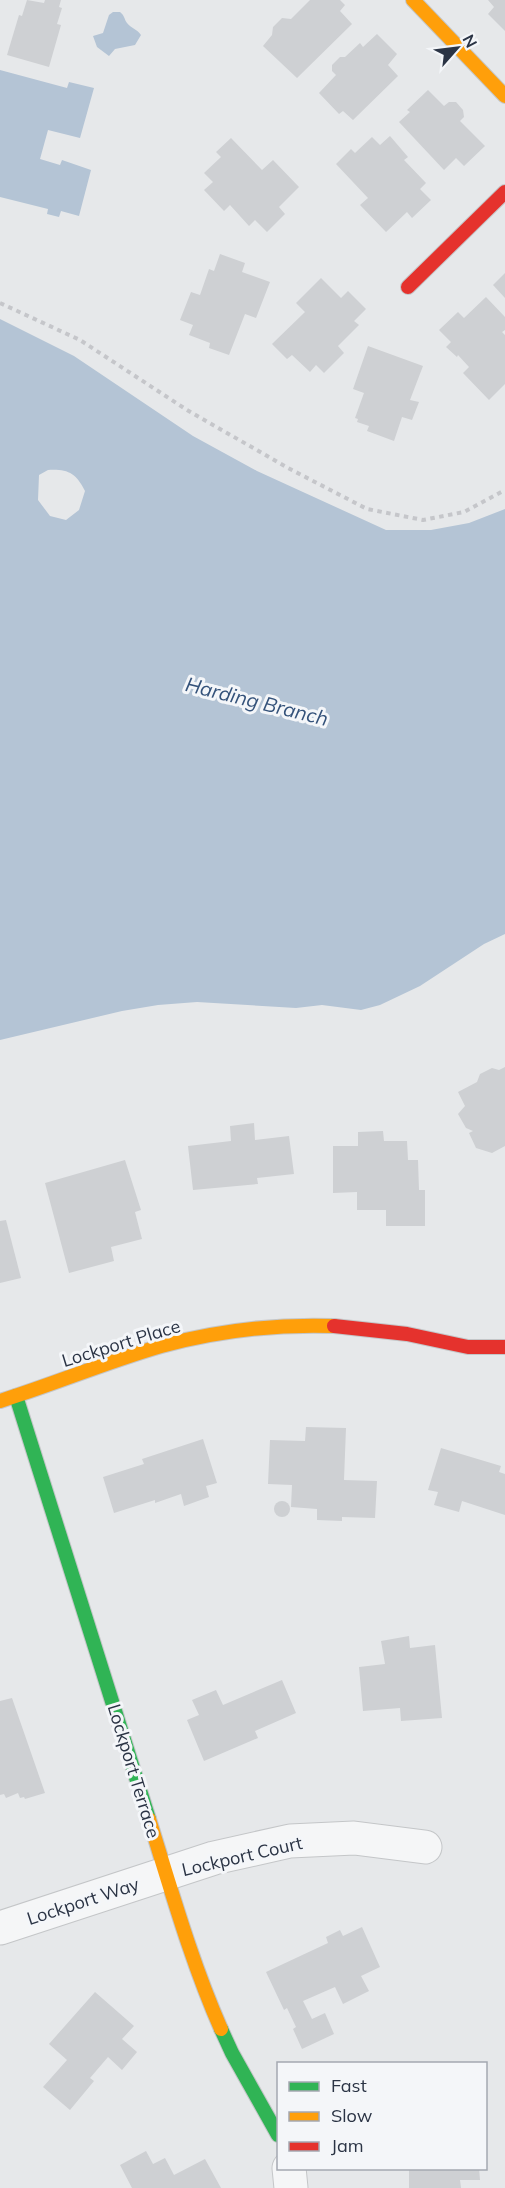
<svg xmlns="http://www.w3.org/2000/svg" width="505" height="2188" viewBox="0 0 505 2188" font-family="Mulish,sans-serif">
<style>
.water{fill:#b4c4d5;fill-rule:evenodd}
.building{fill:#ced0d3}
.lines{fill:none;stroke-linecap:round;stroke-linejoin:round}
.street-casing{stroke:#c4c6c8;stroke-width:35}
.fast-casing{stroke:#c4c6c8;stroke-width:16}
.slow-casing{stroke:#c4c6c8;stroke-width:16}
.jam-casing{stroke:#c4c6c8;stroke-width:16}
.path{stroke:#c5c6ca;stroke-width:4;stroke-dasharray:4.5 4.5;stroke-linecap:butt}
.street{stroke:#f5f6f7;stroke-width:33}
.fast{stroke:#30b455;stroke-width:14}
.slow{stroke:#ff9f0a;stroke-width:14}
.jam{stroke:#e5322d;stroke-width:14}
.labels{text-anchor:middle;dominant-baseline:central;stroke-width:6;stroke-linejoin:round;paint-order:stroke}
.street-label{font-size:18px;fill:#2b3445;stroke:#f4f6f9}
.water-label{font-size:20px;font-style:italic;fill:#34527a;stroke:#f4f6f9}
</style>
<rect width="100%" height="100%" fill="#e6e8ea"/>
<g class="water">
<path d="M113 12H120C125 16 124 19 127 23 131 28 137 29 141 35L135 45 115 49 109 56 97 47 93 36 103 33 109 15Z"/>
<polygon points="0,70 67,88 69,82 94,88 80,138 48,130 40,159 60,165 62,160 91,170 79,216 61,211 59,217 47,214 48,209 0,197"/>
<path d="M0 319 74 356 193 436 257 471 386 530H431L469 523 505 509V934L484 944 420 986 380 1005 361 1010 322 1005 296 1008 197 1002 158 1005 122 1011 0 1040ZM48 470C68 469 76 473 85 491L79 510 66 520 50 516 38 500 39 475Z"/>
</g>
<g class="building">
<polygon points="27,0 44,3 45,0 61,0 59,7 62,8 57,24 61,25 49,67 7,55 19,15 22,16"/>
<polygon points="310,0 340,0 345,5 340,11 352,24 297,78 263,46 272,35 273,27 282,18 291,19"/>
<polygon points="488,0 505,0 505,31 488,14 494,7"/>
<polygon points="377,34 397,54 388,65 398,76 353,120 343,111 339,114 319,93 336,75 332,71 332,65 340,57 345,57 360,43 363,47"/>
<polygon points="428,90 444,106 449,102 456,102 463,110 464,117 460,121 485,146 464,166 456,158 444,170 399,122 410,112 407,110"/>
<polygon points="390,136 408,157 404,160 426,183 420,189 431,200 412,218 407,212 386,232 360,205 368,198 336,164 351,149 355,153 372,137 380,145"/>
<polygon points="231,138 262,170 273,160 299,187 279,207 285,214 267,232 255,220 249,226 230,205 224,211 204,190 213,182 204,173 221,157 216,152"/>
<polygon points="220,254 245,263 242,272 270,282 256,318 245,314 229,355 209,348 210,343 189,335 193,325 180,320 191,292 200,295 209,269 214,271"/>
<polygon points="505,273 505,298 493,285"/>
<polygon points="321,278 341,298 348,291 366,309 354,321 359,325 338,346 344,353 324,373 316,365 310,372 292,355 287,359 272,344 305,312 296,303"/>
<polygon points="486,297 505,317 505,330 502,332 505,335 505,384 489,400 463,373 469,367 458,355 457,357 446,347 451,342 439,330 458,312 464,318"/>
<polygon points="368,346 423,366 410,400 419,402 412,420 402,417 394,441 367,431 369,426 357,422 358,419 355,418 364,393 353,389"/>
<polygon points="505,1067 505,1146 492,1153 476,1148 469,1133 473,1131 466,1128 458,1114 465,1106 458,1092 477,1082 480,1074 492,1068 499,1070"/>
<polygon points="254,1123 255,1140 289,1136 294,1174 257,1178 258,1184 193,1190 188,1146 231,1141 230,1126"/>
<polygon points="383,1131 384,1141 407,1141 408,1160 418,1160 419,1190 425,1190 425,1226 386,1226 386,1210 357,1210 357,1192 333,1193 333,1146 358,1146 358,1132"/>
<polygon points="125,1160 141,1210 135,1212 142,1239 111,1247 114,1261 69,1273 45,1183"/>
<polygon points="6,1220 21,1278 0,1283 0,1221"/>
<polygon points="306,1427 346,1428 344,1480 377,1481 375,1518 342,1517 342,1521 317,1520 317,1509 291,1507 292,1485 268,1484 270,1440 305,1441"/>
<polygon points="203,1439 217,1483 206,1486 209,1497 184,1506 181,1494 155,1503 155,1500 114,1513 103,1477 144,1464 142,1459"/>
<polygon points="441,1448 501,1466 499,1472 505,1474 505,1515 462,1501 459,1512 434,1505 438,1492 428,1490"/>
<circle cx="282" cy="1509" r="8"/>
<polygon points="409,1636 410,1648 435,1645 442,1718 401,1721 400,1708 363,1711 359,1667 385,1664 381,1641"/>
<polygon points="282,1680 296,1713 255,1731 258,1738 204,1761 187,1720 199,1715 192,1700 216,1690 223,1705"/>
<polygon points="12,1698 45,1793 25,1799 24,1797 20,1798 18,1793 6,1798 4,1794 0,1795 0,1701"/>
<polygon points="362,1927 380,1967 361,1976 369,1991 343,2004 335,1987 303,2001 312,2019 325,2013 334,2034 302,2049 293,2029 296,2027 287,2008 284,2010 266,1972 328,1943 326,1937 340,1930 343,1936"/>
<polygon points="95,1992 134,2026 122,2039 137,2052 122,2070 108,2057 90,2078 94,2081 70,2110 43,2087 67,2060 49,2044"/>
<polygon points="146,2151 153,2164 165,2158 174,2175 205,2159 221,2188 132,2188 120,2165"/>
<polygon points="409,2168 479,2168 480,2180 460,2180 461,2188 409,2188"/>
</g>
<g class="lines">
<g class="street-casing">
<g id="street">
<polyline points="0,1928 214,1858 290,1841 354,1838 425,1847"/>
<polyline points="289,2168 291,2188"/>
</g>
</g>
<g class="fast-casing">
<g id="fast">
<polyline points="16,1396 149,1819"/>
<polyline points="221,2029 232,2053 278,2135"/>
</g>
</g>
<g class="slow-casing">
<g id="slow">
<polyline points="413,0 505,96"/>
<path d="M0 1401C54 1384 106 1362 161 1346 216 1331 276 1324 334 1326"/>
<path d="M149 1819C171 1889 191 1961 221 2029"/>
</g>
</g>
<g class="jam-casing">
<g id="jam">
<polyline points="408,287 505,192"/>
<polyline points="334,1326 407,1334 468,1347 505,1347"/>
</g>
</g>
<polyline class="path" points="0,303 80,340 187,410 288,468 367,509 423,520 464,512 505,490"/>
<use href="#street" class="street"/>
<use href="#fast" class="fast"/>
<use href="#slow" class="slow"/>
<use href="#jam" class="jam"/>
</g>
<g class="labels">
<g class="street-label">
<text transform="translate(121 1343) rotate(-17)">Lockport Place</text>
<text transform="translate(134 1771) rotate(73)">Lockport Terrace</text>
<text transform="translate(242 1856) rotate(-13)">Lockport Court</text>
<text transform="translate(83 1901) rotate(-18)">Lockport Way</text>
</g>
<g class="water-label">
<text transform="translate(257 701) rotate(14)">Harding Branch</text>
</g>
</g>
<rect x="277" y="2062" width="210" height="108" fill="#f4f6f9" stroke="#a4a8b1" stroke-width="1.5"/>
<rect x="289" y="2082" width="30" height="9" fill="#30b455" stroke="#a4a8b1" stroke-width="1.5"/>
<text x="331" y="2092" font-size="18" fill="#2b3445">Fast</text>
<rect x="289" y="2112" width="30" height="9" fill="#ff9f0a" stroke="#a4a8b1" stroke-width="1.5"/>
<text x="331" y="2122" font-size="18" fill="#2b3445">Slow</text>
<rect x="289" y="2142" width="30" height="9" fill="#e5322d" stroke="#a4a8b1" stroke-width="1.5"/>
<text x="331" y="2152" font-size="18" fill="#2b3445">Jam</text>
<g transform="translate(457 48) rotate(62)" stroke="#f4f6f9" stroke-width="4.5" paint-order="stroke">
<path d="M0-4.5L10 22L0 15L-10 22Z" fill="#2b3445"/>
<text y="-9" font-size="16" font-weight="bold" text-anchor="middle" fill="#2b3445">N</text>
</g>
</svg>
